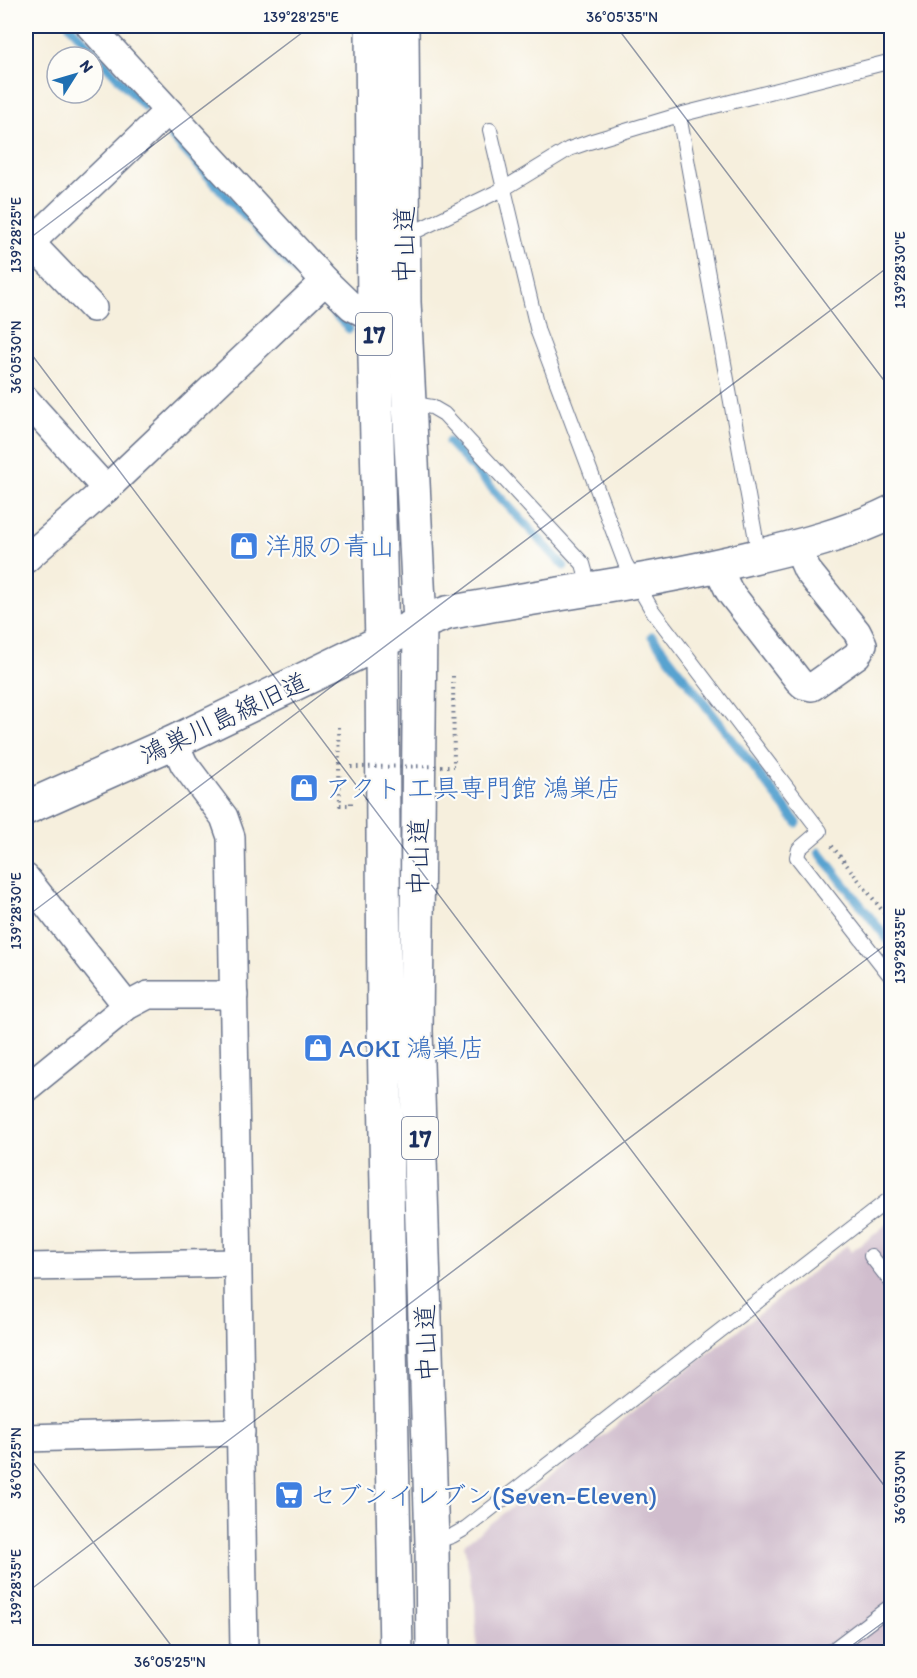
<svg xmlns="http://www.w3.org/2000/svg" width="917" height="1678" viewBox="0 0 917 1678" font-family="Itim,'Klee One',sans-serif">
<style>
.industrial{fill:#d0bdcd}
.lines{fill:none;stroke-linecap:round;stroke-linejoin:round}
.stream{stroke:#58a3d0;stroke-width:9}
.lane-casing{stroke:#68728a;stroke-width:16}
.street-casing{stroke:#68728a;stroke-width:30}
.secondary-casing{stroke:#68728a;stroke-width:36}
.highway-casing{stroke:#68728a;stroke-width:36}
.path{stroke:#68728a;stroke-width:4;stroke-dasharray:1.5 4.5;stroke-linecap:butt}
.lane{stroke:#fff;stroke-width:14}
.street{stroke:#fff;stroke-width:27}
.secondary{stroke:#fff;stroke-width:33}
.highway{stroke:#fff;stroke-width:33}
.path-bridge{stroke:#68728a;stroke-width:4;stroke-dasharray:1.5 4.5;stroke-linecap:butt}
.ticks{fill:none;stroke:#1b2f5e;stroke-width:1.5;stroke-opacity:0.45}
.labels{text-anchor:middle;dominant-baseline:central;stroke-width:4.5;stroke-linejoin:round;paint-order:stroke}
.shield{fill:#fdfcf7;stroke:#5f6c8c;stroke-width:1.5}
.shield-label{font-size:24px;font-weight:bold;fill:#1b2f5e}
.street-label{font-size:26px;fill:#1b2f5e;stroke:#fdfcf7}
.shop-label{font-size:26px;fill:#366cbe;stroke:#fdfcf7;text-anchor:start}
.neatline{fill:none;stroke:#1b2f5e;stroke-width:2}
.ticks-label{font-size:15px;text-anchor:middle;fill:#1b2f5e}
</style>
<rect width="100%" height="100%" fill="#fdfcf7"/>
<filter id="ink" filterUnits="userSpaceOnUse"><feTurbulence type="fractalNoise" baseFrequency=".0167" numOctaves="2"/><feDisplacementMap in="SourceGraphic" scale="12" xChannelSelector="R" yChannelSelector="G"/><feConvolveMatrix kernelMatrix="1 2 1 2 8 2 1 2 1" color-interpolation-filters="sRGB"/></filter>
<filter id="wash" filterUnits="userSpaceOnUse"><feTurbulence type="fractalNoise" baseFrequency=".008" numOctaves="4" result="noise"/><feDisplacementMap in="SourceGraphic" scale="24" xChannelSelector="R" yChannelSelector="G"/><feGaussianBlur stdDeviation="1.35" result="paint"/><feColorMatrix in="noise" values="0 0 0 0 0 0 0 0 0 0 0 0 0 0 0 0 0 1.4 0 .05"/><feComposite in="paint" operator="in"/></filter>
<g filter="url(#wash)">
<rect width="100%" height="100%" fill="#f6efdd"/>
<polygon class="industrial" points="891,1221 891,1652 477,1652 475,1603 464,1544 847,1245 851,1252"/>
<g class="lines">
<g class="stream">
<polyline points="70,26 144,106"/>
<polyline points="172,137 298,274"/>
<polyline points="330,309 349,329"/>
<polyline points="449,442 564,566"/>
<polyline points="652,636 797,823"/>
<polyline points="819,852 892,945"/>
</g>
</g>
</g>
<g filter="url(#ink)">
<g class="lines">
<g class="lane-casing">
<g id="lane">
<polyline points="679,115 759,556"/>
<polyline points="490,130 538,332 625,563 652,610 820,831 799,849 797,857 892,978"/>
<polyline points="406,236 505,188 569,149 589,142 679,115 892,61"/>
<polyline points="409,403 432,407 444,414 583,564 590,589"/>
<polyline points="871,1256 892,1283"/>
<polyline points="432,1543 452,1536 466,1528 892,1197"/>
<polyline points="830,1652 892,1605"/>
</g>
</g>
<g class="street-casing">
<g id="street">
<polyline points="90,26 325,281 352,307 374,318"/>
<polyline points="26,238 93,308"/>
<polyline points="26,247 168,111"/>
<polyline points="26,400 106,489"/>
<polyline points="26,559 106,489 325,281"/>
<polyline points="717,566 729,591 798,680 803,685 812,687 857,655 863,644 857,632 807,570 797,547"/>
<polyline points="174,742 184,764 224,817 231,837 244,1652"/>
<polyline points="26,878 127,1006"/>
<polyline points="26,1088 127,1006 148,995 234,995"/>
<polyline points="26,1265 29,1267 237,1263"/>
<polyline points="26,1438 241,1432"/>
</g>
</g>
<g class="secondary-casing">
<path id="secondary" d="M26 808 174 742 420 623 447 613C549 594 652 582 753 557 800 546 848 534 892 512"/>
</g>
<g class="highway-casing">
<g id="highway">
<polyline points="372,26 374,318 382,642 384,1032 396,1652"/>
<polyline points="402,26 404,302 420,623 416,1031 432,1543 433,1652"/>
</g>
</g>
<g class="path">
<polyline points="453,676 454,766"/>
<polyline points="338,727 340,805 351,805 351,801"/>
<polyline points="832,846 892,923"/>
</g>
<use href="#lane" class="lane"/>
<use href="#street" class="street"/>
<use href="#secondary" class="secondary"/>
<use href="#highway" class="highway"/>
<polyline class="path-bridge" points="351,767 454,766"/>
</g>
</g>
<path class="ticks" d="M616 26 892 391M26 241 311 26M26 347 892 1496M26 917 892 264M26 1453 176 1652M26 1593 892 940M843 1652 892 1616"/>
<defs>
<g id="shop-square" transform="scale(1.5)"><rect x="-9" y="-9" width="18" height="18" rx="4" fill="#3f7fe0" stroke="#fdfcf7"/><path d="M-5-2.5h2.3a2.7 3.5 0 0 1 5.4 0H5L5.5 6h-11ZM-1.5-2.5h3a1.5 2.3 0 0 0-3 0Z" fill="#fff"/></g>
<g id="supermarket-square" transform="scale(1.5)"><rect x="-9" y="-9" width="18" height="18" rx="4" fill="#3f7fe0" stroke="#fdfcf7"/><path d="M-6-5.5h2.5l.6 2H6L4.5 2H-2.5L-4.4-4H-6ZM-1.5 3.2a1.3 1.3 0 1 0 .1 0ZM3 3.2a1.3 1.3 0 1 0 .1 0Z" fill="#fff"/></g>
</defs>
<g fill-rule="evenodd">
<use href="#shop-square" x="244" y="546"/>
<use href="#shop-square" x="304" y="788"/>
<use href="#shop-square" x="318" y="1048"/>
<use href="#supermarket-square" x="289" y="1495"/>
</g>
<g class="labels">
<g class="shield">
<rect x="356" y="313" width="36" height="42" rx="4.5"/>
<rect x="402" y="1117" width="36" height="42" rx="4.5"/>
</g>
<g class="shield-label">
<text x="374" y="334">17</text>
<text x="420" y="1138">17</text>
</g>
<g class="street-label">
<text transform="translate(404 245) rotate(-90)">中山道</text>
<text transform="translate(224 718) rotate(-25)">鴻巣川島線旧道</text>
<text transform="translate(418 857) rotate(-90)">中山道</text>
<text transform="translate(426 1343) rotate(-92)">中山道</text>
</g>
<g class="shop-label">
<text x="265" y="546">洋服の青山</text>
<text x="325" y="788">アクト 工具専門館 鴻巣店</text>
<text x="339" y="1048">AOKI 鴻巣店</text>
<text x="310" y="1495">セブンイレブン(Seven-Eleven)</text>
</g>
</g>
<rect width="917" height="1678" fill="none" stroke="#fdfcf7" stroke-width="66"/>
<g transform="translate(75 75) rotate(53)"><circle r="28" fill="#fdfcf7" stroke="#a3aaba" stroke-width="1.5"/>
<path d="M0-4.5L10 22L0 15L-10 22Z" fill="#1f6fb2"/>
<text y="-9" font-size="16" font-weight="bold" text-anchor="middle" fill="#1b2f5e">N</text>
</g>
<rect x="33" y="33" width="851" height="1612" class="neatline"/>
<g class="ticks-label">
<text x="301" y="22">139°28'25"E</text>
<text x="622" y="22">36°05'35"N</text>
<text transform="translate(16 235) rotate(-90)" y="5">139°28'25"E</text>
<text transform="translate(900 270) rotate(-90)" y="5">139°28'30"E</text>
<text transform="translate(16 357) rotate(-90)" y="5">36°05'30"N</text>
<text transform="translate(16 911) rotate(-90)" y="5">139°28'30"E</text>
<text transform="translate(900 946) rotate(-90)" y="5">139°28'35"E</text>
<text transform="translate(16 1463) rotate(-90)" y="5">36°05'25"N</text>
<text transform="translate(900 1487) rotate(-90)" y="5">36°05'30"N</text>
<text transform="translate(16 1587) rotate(-90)" y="5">139°28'35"E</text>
<text x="170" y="1667">36°05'25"N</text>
</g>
</svg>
